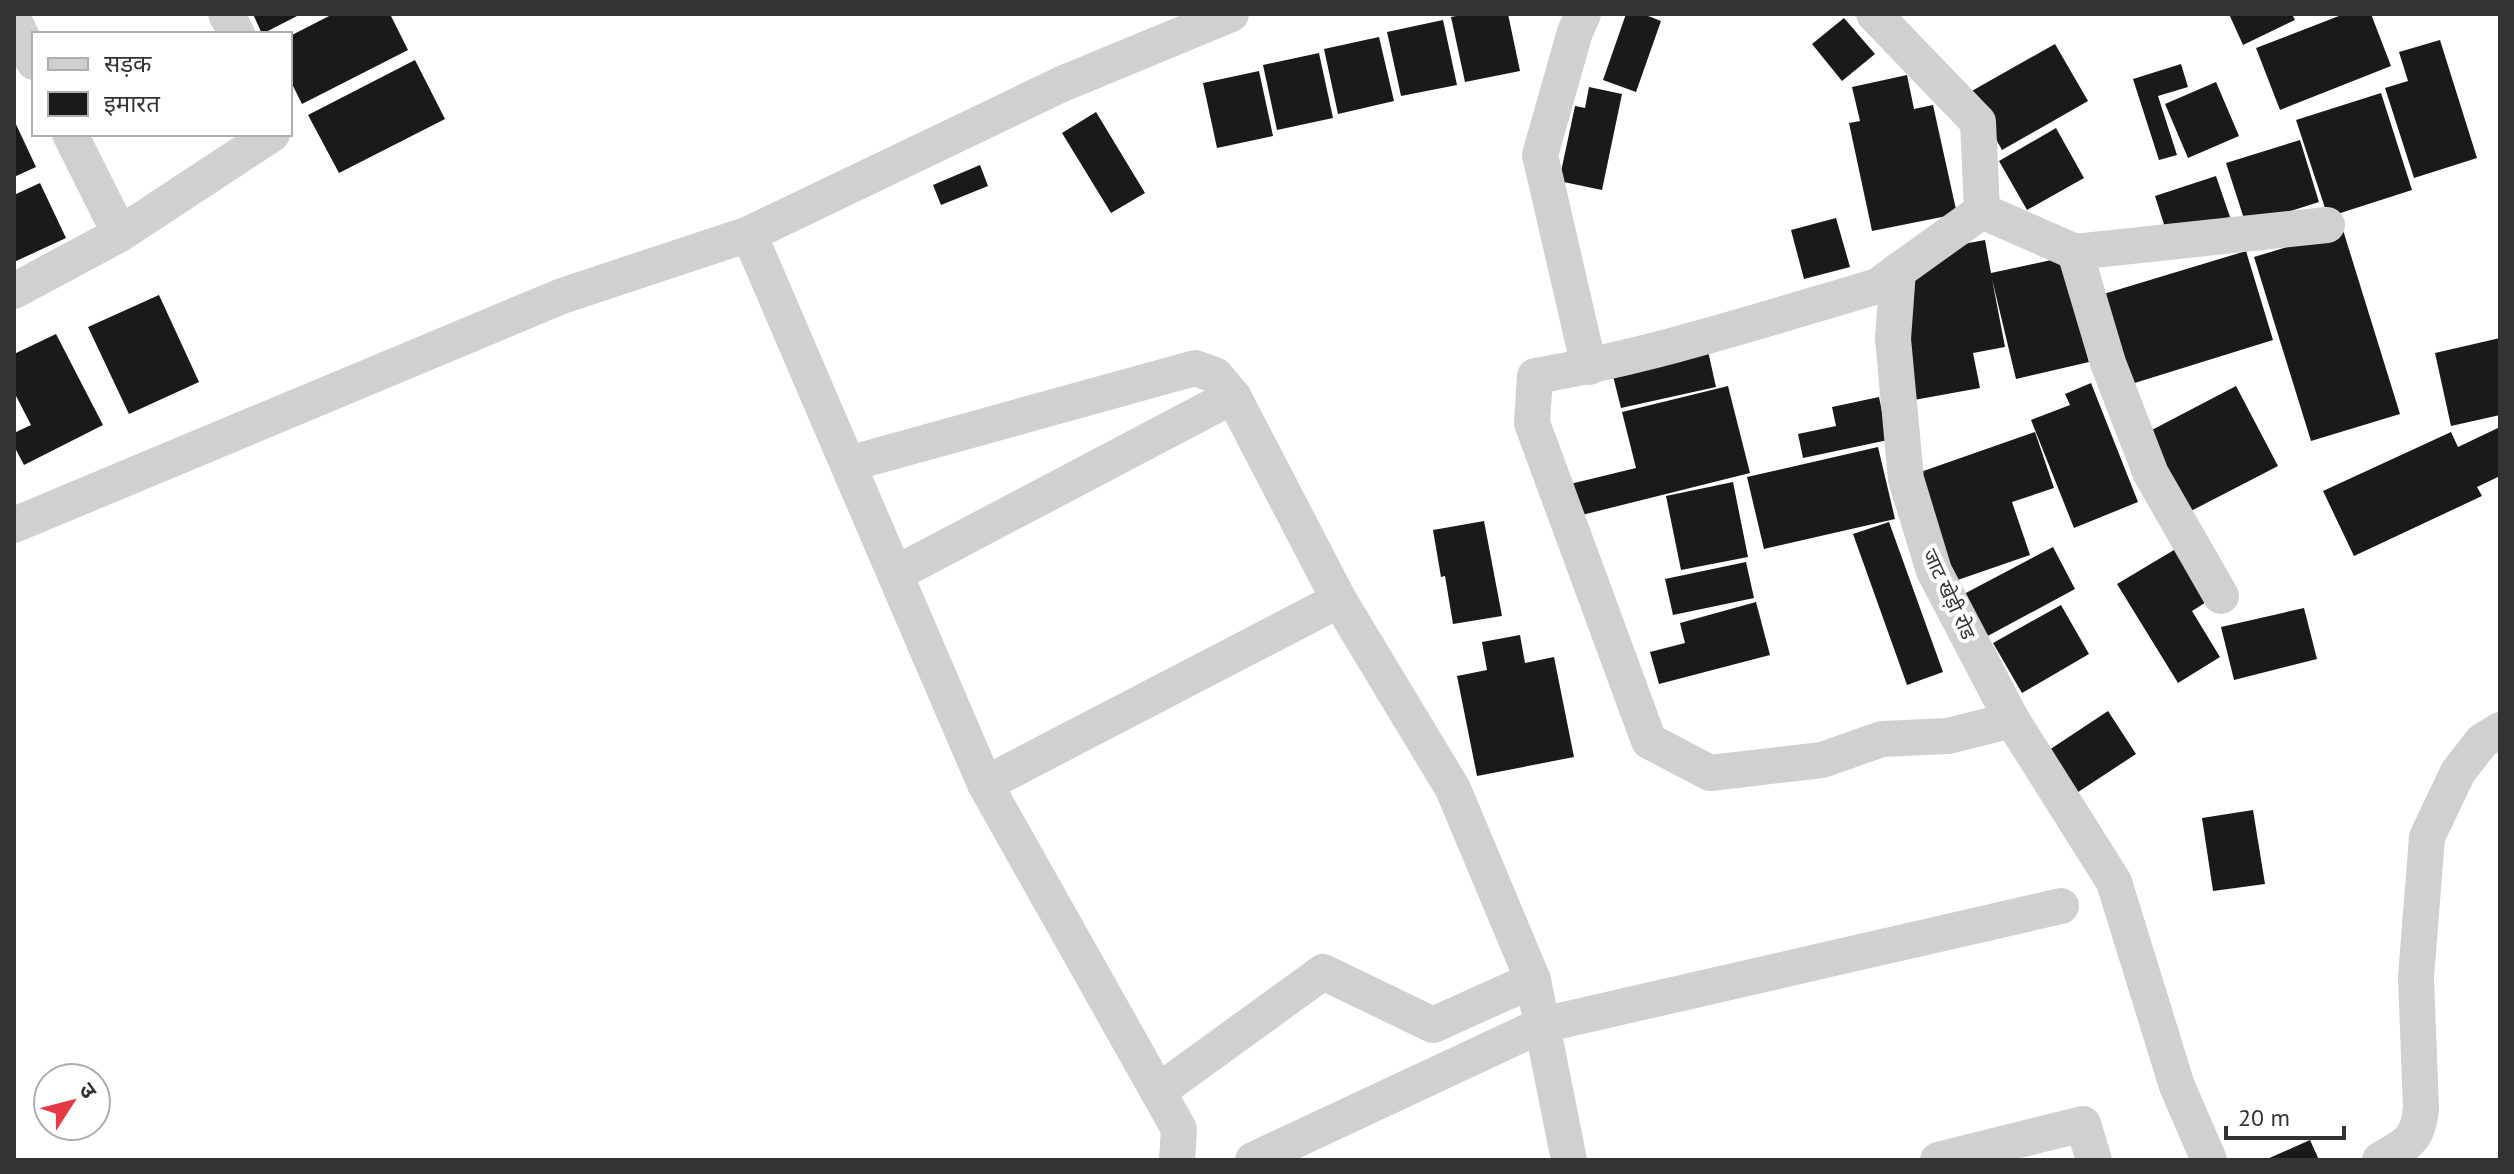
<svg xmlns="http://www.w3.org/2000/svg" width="2514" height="1174" viewBox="0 0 2514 1174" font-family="'PT Sans','Noto Sans Devanagari',sans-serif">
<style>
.building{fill:#1a1a1a}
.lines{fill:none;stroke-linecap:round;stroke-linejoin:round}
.minor{stroke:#d0d0d0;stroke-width:36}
.labels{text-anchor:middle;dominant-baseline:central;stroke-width:8;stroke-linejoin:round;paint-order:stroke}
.street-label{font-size:20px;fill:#333;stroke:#fff}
</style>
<rect width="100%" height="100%" fill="#fff"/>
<g class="building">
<polygon points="253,14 301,14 262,34"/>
<polygon points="333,14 390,14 408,50 302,104 290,80 290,36"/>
<polygon points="1466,14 1508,14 1520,71 1465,82 1451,17"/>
<polygon points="1626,14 1643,14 1661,21 1636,92 1603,80"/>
<polygon points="2229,14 2292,14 2295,20 2243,45"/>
<polygon points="2344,14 2371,14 2391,66 2280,110 2256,48"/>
<polygon points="1844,18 1875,54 1842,81 1812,44"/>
<polygon points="1443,20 1457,85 1401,96 1387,32"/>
<polygon points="1379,37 1394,101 1338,114 1324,49"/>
<polygon points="2440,40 2477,158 2414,178 2385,88 2408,81 2399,52"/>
<polygon points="2055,44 2088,101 2002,150 1970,92"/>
<polygon points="1319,53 1333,118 1277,130 1263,65"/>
<polygon points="415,60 445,119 339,173 308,115"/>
<polygon points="2181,64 2188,87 2158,96 2177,155 2159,160 2133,79"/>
<polygon points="1259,71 1273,136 1217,148 1203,83"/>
<polygon points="1907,75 1914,109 1933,105 1957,214 1872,231 1849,123 1860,121 1852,87"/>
<polygon points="2216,82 2239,136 2188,158 2165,104"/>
<polygon points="1589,87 1622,94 1602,190 1559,181 1575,106 1585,108"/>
<polygon points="2381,93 2412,190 2328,217 2296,120"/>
<polygon points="1096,112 1145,193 1111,213 1062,133"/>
<polygon points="14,120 36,167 14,177"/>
<polygon points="2056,128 2084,178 2027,210 1999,161"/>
<polygon points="2300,140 2319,202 2246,225 2226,163"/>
<polygon points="980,165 988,186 941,205 933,185"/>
<polygon points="2216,176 2230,217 2168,237 2155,196"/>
<polygon points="40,183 66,238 14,262 14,195"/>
<polygon points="1836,218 1850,267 1804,279 1791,230"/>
<polygon points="2343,230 2400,414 2311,441 2254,257"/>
<polygon points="1985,240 1991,273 2065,257 2089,362 2016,379 1992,279 2005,347 1973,353 1980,388 1903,402 1906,285 1936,249"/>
<polygon points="2246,251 2273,340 2125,386 2097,296"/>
<polygon points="159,295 199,382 129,414 88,327"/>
<polygon points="56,334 103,425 24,465 14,446 14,433 31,425 14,392 14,354"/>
<polygon points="2500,338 2500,415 2451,426 2435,353"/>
<polygon points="1708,351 1716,387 1621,408 1612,372"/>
<polygon points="2091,383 2138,502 2074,528 2031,420 2070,405 2065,394"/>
<polygon points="1728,386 1750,473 1574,517 1566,485 1636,468 1622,412"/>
<polygon points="2236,386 2278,466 2189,512 2148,432"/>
<polygon points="1879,397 1888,440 1803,458 1798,434 1836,426 1832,407"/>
<polygon points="2500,427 2500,476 2477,487 2482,496 2354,556 2323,491 2451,432 2458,447"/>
<polygon points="2035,432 2054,488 2012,502 2030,555 1949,583 1912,475"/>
<polygon points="1878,447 1895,519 1764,549 1747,477"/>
<polygon points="1733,482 1748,557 1681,570 1666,496"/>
<polygon points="1484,521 1502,616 1453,624 1445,576 1441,577 1433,530"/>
<polygon points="1889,522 1943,672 1907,685 1853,534"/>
<polygon points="2053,547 2075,589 1984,638 1962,595"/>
<polygon points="2179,547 2211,599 2192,611 2220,657 2178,683 2117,584"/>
<polygon points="1746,562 1754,598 1673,615 1665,579"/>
<polygon points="1756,602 1770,655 1659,684 1650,652 1685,643 1680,623"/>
<polygon points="2061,605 2089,654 2022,693 1993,643"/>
<polygon points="2304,608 2317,659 2234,680 2221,627"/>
<polygon points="1520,635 1525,663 1554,657 1574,757 1477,776 1457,676 1487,670 1482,642"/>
<polygon points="2108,711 2136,754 2066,800 2037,758"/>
<polygon points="2253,810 2265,884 2213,891 2202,818"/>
<polygon points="2310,1140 2319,1160 2265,1160"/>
</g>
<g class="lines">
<g class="minor">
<polyline points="226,14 237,34"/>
<polyline points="1583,14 1575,32 1540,155 1589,367"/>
<polyline points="1874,14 1978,122 1982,211 1898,271 1893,339 1906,479 1934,571 2012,720 2114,882 2177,1086 2209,1160"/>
<polyline points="14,21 34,62"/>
<polyline points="70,134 120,234"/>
<polyline points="1982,211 2075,252 2327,225"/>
<polyline points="749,234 985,784 1179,1129 1177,1160"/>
<polyline points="2075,252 2108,363 2151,474 2221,596"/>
<path d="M1898 271 1878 286C1765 319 1652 356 1535 376L1532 423 1649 741 1710 773 1822 760 1882 739 1948 736 2012 720"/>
<polyline points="14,291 120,234 272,134"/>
<polyline points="848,464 1195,368 1215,375 1233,396 1339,600 1453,789 1533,980"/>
<polyline points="14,525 562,296 749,234 1062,84 1231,14"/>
<polyline points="895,574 1233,396"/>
<polyline points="985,784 1339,600"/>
<polyline points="1159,1091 1323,972 1433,1025 1533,980 1569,1160"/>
<polyline points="1253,1160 1542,1025 2061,906"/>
<polyline points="1938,1160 2083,1124 2094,1160"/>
<path d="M2380 1160C2407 1144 2418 1141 2421 1108L2416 977 2427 837 2458 772 2482 741 2500 730"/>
</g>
</g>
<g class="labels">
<g class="street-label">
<text transform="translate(1949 594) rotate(65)">जाट खेड़ी रोड</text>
</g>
</g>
<rect width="2514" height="1174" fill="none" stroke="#333333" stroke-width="32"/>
<rect x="32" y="32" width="260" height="104" fill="#ffffff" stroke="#adadad" stroke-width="2"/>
<rect x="48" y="58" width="40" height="12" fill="#d0d0d0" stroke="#adadad" stroke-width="2"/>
<text x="104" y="72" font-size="24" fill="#333333">सड़क</text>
<rect x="48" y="92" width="40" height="24" fill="#1a1a1a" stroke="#adadad" stroke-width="2"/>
<text x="104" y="112" font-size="24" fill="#333333">इमारत</text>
<g transform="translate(72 1102) rotate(54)"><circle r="38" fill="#ffffff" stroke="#adadad" stroke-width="2"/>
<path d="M0-6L14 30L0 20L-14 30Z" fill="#e63946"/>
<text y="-12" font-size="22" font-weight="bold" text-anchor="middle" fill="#333333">उ</text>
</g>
<path d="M2226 1126v12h118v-12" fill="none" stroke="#333333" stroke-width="4"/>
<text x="2238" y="1126" font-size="24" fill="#333333" stroke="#ffffff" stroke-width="6" paint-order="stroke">20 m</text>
</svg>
